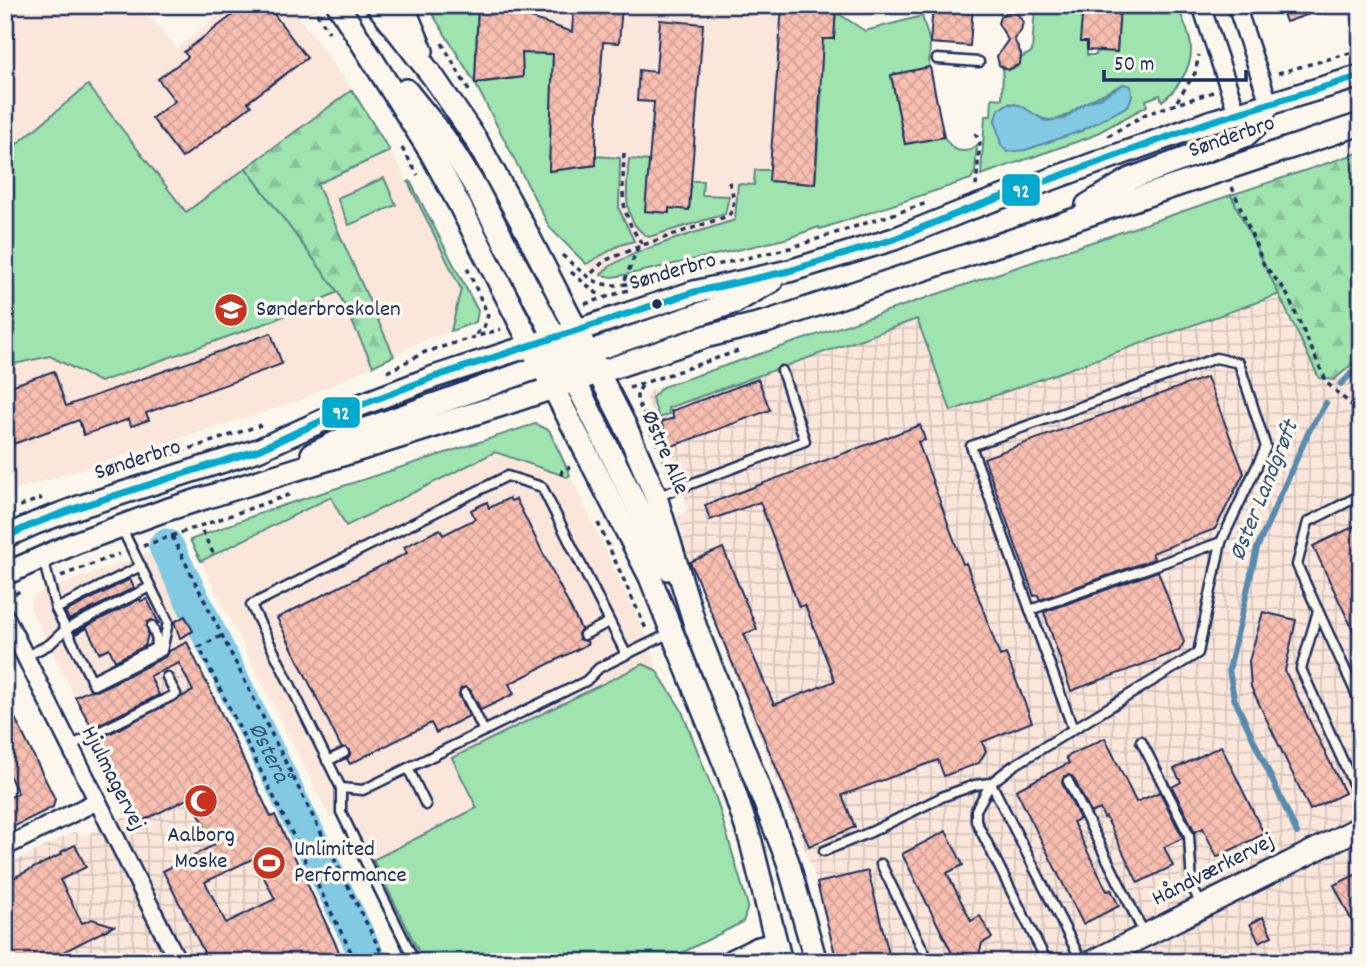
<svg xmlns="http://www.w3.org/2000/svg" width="1366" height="967" viewBox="0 0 1366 967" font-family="Dekko,sans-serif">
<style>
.built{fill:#fae6da}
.industrial{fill:url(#industrial-grid)}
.green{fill:#9fe3af;stroke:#5d8986;stroke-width:2;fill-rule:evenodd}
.forest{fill:url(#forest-firs);stroke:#5d8986;stroke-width:2}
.water{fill:#82c9e3;stroke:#598bae;stroke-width:2}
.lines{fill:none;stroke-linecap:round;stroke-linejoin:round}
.stream{stroke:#598bae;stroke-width:6}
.river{stroke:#82c9e3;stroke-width:35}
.building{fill:url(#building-cross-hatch);stroke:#1b2f5e;stroke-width:2;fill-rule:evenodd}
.lane-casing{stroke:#1b2f5e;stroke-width:13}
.street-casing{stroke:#1b2f5e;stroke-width:21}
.secondary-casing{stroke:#1b2f5e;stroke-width:26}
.path{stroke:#1b2f5e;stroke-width:3.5;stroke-dasharray:5 5;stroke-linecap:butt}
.lane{stroke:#fbf7ec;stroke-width:8}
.street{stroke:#fbf7ec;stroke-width:16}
.secondary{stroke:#fbf7ec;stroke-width:21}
.bus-1-casing{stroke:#fbf7ec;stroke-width:12}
.bus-1{stroke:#00a9ce;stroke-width:7}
.bus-dot{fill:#1b2f5e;stroke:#fbf7ec;stroke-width:2.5}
.labels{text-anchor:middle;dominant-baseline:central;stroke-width:7;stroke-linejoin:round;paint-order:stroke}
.street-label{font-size:23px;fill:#1b2f5e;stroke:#fbf7ec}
.poi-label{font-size:23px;fill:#1b2f5e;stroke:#fbf7ec;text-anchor:start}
.water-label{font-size:24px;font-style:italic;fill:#35567f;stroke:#fbf7ec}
.line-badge{stroke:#fbf7ec;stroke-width:2.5}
.badge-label{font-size:19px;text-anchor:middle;font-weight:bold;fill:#fff}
</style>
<defs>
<pattern id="industrial-grid" width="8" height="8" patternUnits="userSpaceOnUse" patternTransform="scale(1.75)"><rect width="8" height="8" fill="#fae6da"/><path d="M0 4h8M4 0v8" fill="none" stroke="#d6c6be"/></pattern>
<pattern id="forest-firs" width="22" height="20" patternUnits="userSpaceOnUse" patternTransform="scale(1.75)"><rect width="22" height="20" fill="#9fe3af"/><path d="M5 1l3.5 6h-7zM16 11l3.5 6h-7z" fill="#88c399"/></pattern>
<pattern id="building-cross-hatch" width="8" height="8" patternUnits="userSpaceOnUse" patternTransform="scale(1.75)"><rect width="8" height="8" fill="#f8beb0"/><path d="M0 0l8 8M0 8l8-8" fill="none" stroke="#d4a49a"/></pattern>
</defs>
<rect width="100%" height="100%" fill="#fbf7ec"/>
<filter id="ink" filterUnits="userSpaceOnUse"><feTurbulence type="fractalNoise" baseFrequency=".0143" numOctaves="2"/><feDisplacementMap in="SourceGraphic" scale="14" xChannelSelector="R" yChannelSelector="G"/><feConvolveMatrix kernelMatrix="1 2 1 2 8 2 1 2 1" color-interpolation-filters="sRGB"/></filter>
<g filter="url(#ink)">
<g class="built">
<polygon points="5,5 141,5 177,49 217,16 210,5 290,5 352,90 390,151 408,182 462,289 451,331 416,343 394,356 295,402 21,488 5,495"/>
<polygon points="427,5 699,5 741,8 741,5 836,5 833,89 819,227 785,239 613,277 601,275 591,269 550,228 475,83"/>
<polygon points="535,424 549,430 638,619 656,661 656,670 642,665 453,758 477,808 373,860 347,810 330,818 190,540 266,511"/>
<polygon points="154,551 196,637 75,697 30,607 34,595"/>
</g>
<g class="industrial">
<polygon points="1361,152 1361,962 837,962 817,883 802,841 690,562 678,516 687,512 682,481 646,397 650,391"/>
<polygon points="187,642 271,817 275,815 341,952 340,953 344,962 5,962 5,866 74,832 85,836 133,813 75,697"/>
</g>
<g class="green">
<polygon points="427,5 478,5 475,83 522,77 522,53 553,54 549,171 596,165 596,156 620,158 619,209 634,241 620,245 586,264 550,228 475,83"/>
<path d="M1035 5H1083L1081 42H1087V55H1096L1097 51 1117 52 1120 5H1177C1182 18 1191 35 1191 48 1192 68 1177 90 1162 101L1160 95 1146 100 1147 106 1090 137 981 175 985 116H991L992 98 1002 99 1003 68 1008 70 1017 67 1022 57 1032 52ZM1124 84 1044 143 1025 150 995 119C1010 83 1031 121 1050 120 1066 120 1071 111 1084 104 1096 96 1111 91 1124 84Z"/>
<path d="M836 12 865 31 922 16 930 43 929 67 891 75 905 144 944 137C952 149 956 153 971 150L977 145 975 172 971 179 820 229 819 227 785 239 630 274 613 277 601 275C612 255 709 229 735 220L738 184 754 185 755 170H770V181L815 184 822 89H819L813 38 834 39Z"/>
<polygon points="88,85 186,212 246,168 338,292 272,321 100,382 50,356 5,366 5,154"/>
<path d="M629 159 649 161 646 211 668 213 669 208 689 210 691 181H703L702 195 729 196 725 214 649 237C620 222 627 185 629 159Z"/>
<polygon points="384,178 396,205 349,225 337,198"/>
<polygon points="410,181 478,311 476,322 451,331 461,289 408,182"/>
<polygon points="1231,195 1280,294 951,411 917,319 668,408 669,414 659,418 652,398 662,387"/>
<polygon points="535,424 549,430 570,475 567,477 495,452 346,526 331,497 201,561 190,540 266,511"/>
<polygon points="643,664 656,670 681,709 717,801 748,906 743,922 664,962 424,962 373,860 477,808 452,758"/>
</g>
<g class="forest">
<polygon points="352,90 390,151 317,184 394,356 373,366 338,292 246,168"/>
<polygon points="1361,152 1361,356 1334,380 1319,378 1231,195"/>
</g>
<polygon class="water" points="1124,84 1131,86 1132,96 1128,106 1081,131 1025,150 1007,152 1001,145 995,120 999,109 1008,104 1020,105 1045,121 1064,119 1085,103 1102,97"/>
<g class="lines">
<g class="stream">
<polyline points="1341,384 1361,364"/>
<polyline points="1297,833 1234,698 1229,670 1257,548 1309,431 1326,403"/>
</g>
<path class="river" id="s1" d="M166 546 370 962"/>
</g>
<g class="building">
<polygon points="246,5 267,5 307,58 248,102 251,106 182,158 152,118 175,101 158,79 188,57 184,52"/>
<polygon points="478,5 526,5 525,16 572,32 574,5 622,5 619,43 603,42 596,139 596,165 549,171 553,54 522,53 523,77 475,83"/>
<polygon points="795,5 836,5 834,39 823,39 815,184 769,181 782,6"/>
<polygon points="933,5 973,5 970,46 930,43"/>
<polygon points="1083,5 1120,5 1117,52 1087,50 1087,42 1080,42"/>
<polygon points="1280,5 1326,5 1327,8 1286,22"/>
<polygon points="1007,12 1016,12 1023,22 1021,31 1014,39 1021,54 1020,64 1008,70 999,65 997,56 1008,40 998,23 1000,17"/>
<polygon points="660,20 703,24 689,210 669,208 669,213 645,211 654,102 637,101 639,70 656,72"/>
<polygon points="930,67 944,137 905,144 891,75"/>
<polygon points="271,333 282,364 146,413 149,420 131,426 129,419 84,435 79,420 5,447 5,388 54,371 66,406"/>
<polygon points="1207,377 1244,473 1215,529 1152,553 1154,559 1040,600 1038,595 1034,596 984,458"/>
<polygon points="758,379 770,410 670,447 661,422 674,418 671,411"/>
<polygon points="920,425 925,440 918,442 963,564 966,563 1000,656 1006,654 1032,722 982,742 986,751 979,763 944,776 938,760 842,795 855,827 809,846 690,562 723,548 757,629 744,634 774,705 835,681 805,605 799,607 760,502 710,520 705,505"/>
<polygon points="509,498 511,501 516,499 581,629 578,634 579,639 587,641 588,644 509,684 514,694 481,710 470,690 466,687 461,688 459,695 469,716 436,733 431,723 350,764 347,759 350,754 350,750 341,747 277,618 407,553 404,547 440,529 443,535 475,519 471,510 487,502 489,508"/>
<polygon points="1361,523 1361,647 1313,546"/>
<polygon points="1158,571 1184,642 1179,651 1071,691 1044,612"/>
<polygon points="130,579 134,588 69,620 65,612"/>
<polygon points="140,599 141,601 147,599 159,623 152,620 147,622 148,634 145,646 115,661 109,648 99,653 87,628 76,634 75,632"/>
<polygon points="1263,612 1296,620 1285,671 1345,793 1310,810 1251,687 1249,661"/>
<polygon points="185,616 193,631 180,638 174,622"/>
<path d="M187 642 271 817 275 815 344 962H209L163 871 214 845 191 797 138 823 97 740 193 691 179 663 150 676 159 695 92 728 75 697 90 690 97 691 165 657 169 651ZM254 858 275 899 226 923 205 882Z"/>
<polygon points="5,698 55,799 53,807 5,831 5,800 18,793 5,767"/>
<polygon points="1105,738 1136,802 1160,792 1183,838 1164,847 1173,866 1138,883 1106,817 1104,818 1100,809 1091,813 1073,777 1069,775 1064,776 1062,783 1080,819 1073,822 1107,891 1111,890 1119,906 1083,924 1016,790 1069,763 1066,757"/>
<polygon points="1221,746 1264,834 1217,857 1203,828 1195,832 1172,787 1181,782 1174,769"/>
<polygon points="946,831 963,865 947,873 971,921 980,916 992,938 982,943 977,962 954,957 902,854"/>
<polygon points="75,845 86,867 60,880 82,923 92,919 114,926 44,962 5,962 5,882 62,854 61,852"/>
<polygon points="868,871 891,962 837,962 817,883"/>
<polygon points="1361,872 1361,940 1334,885"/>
<polygon points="1263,917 1272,936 1259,942 1250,924"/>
</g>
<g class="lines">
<g class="lane-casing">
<g id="lane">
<polyline points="937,59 979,62"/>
<polyline points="1361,495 1308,522 1297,565 1361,704"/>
<polyline points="656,497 805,441 782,371"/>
<polyline points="43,558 56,609 94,685 162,651 168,622 122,529"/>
<polyline points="56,609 141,566"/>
<polyline points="1030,610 1221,542"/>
<polyline points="1318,611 1301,669 1361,801"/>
<polyline points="584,635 609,622"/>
<polyline points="25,657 50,644 66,629 150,587"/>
<polyline points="91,680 155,648 157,639 152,626"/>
<polyline points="465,693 484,731"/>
<polyline points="1141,741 1189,835 1192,886 1202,907"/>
<polyline points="70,746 176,694 167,677"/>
<polyline points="327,761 344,753"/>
<polyline points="408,768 426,805"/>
<polyline points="1068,781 1145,935"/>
<polyline points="341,788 363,790 586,681 599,668 670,633"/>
<polyline points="824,851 871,832 944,796 975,785 991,783 1013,766 1198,653 1221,542 1266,447 1239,363 1216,358 971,446 1073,729"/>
<polyline points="881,864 929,962"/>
<polyline points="415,962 341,812 341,788 251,605 507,476 542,487 626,654"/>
<polyline points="1047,962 976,821 976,810 991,783 1082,962"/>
</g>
</g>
<g class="street-casing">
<g id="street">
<polyline points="1201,5 1237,113"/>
<polyline points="1236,5 1269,103"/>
<polyline points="5,616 178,962"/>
<polyline points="5,847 97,801"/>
<polyline points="724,962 757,946 776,941"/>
</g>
</g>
<g class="secondary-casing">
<g id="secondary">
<polyline points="338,5 431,153 459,204 650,577 729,775 751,842 781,962"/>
<polyline points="377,5 434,78 477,141 524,227 625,425 656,497 696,628 788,862 816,962"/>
<polyline points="403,5 422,51"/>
<polyline points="406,90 444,137 476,188 555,338 579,359 597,366"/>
<polyline points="1087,205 1130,179 1245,136 1258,124 1269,103"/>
<path d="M535 354C556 359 568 374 580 391L668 569"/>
<polyline points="579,359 600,348 735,302 772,281"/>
<polyline points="312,454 355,433 534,369 550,357"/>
<polyline points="5,537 36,523 79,507 258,450 337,414 434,377 694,292 789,271 894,239 966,210 1209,122 1361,76"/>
<polyline points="5,574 75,543 163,511 502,405 708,336 766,322 1361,124"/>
<polyline points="1092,962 1361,827"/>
</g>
</g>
<g class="path">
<polyline points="311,5 329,32"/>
<path d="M865 5C875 14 892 9 903 5"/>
<polyline points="913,5 922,11"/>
<polyline points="842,10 853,11 866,6"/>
<polyline points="442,43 469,91"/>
<polyline points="1278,73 1361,50"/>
<polyline points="1177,101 1195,73 1199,55"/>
<polyline points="975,133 980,142 976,186"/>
<polyline points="1108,136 1146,114 1213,92"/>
<polyline points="402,148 418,175"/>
<path d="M624 153C623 194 618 211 643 245"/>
<polyline points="1232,187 1264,265 1285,290 1327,383 1361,414"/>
<path d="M562 255C601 289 600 289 651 280"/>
<polyline points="467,268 488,315 484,327 475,335"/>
<polyline points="699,269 790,248 927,203"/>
<polyline points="571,272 599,295"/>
<path d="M592 273 604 261 643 245 728 216C738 206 732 191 728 179"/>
<polyline points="625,280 638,247"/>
<polyline points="585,304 681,273"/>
<polyline points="387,372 425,352 501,329"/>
<polyline points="642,386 637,393 637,400 666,465"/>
<polyline points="629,388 738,351"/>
<polyline points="162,458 261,425"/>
<polyline points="561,475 562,471 570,467"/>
<polyline points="20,506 42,498"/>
<polyline points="598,523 647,631"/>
<polyline points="202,531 213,553"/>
<polyline points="172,536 386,962"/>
<polyline points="143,546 294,493"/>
<polyline points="61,576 119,554"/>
<polyline points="7,600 21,590"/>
<polyline points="221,636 199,647 356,962"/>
</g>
<use href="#lane" class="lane"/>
<use href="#street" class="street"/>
<use href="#secondary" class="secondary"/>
<g class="bus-1-casing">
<polyline id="bus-1" points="5,537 36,523 79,507 258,450 337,414 434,377 694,292 789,271 894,239 966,210 1209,122 1361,76"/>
</g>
<use href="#bus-1" class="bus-1"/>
</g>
</g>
<defs>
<g id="school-disc" transform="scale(1.75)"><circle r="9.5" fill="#c8321e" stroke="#fbf7ec"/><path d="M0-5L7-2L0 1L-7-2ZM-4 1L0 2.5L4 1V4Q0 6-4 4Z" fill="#fff"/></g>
<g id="mosque-disc" transform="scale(1.75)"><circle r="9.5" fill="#c8321e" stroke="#fbf7ec"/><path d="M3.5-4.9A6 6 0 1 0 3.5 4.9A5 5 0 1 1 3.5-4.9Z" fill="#fff"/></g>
<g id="stadium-disc" transform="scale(1.75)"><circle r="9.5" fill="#c8321e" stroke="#fbf7ec"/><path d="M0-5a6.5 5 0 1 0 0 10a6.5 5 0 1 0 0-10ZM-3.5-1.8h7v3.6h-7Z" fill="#fff"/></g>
</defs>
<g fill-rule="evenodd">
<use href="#school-disc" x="231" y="310"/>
<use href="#mosque-disc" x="201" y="801"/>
<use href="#stadium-disc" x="269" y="863"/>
</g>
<circle class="bus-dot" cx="657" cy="304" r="6"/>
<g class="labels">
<g class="street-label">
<text transform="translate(1232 138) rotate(-19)">Sønderbro</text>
<text transform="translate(673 273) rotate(-16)">Sønderbro</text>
<text transform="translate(664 453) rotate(67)">Østre Alle</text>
<text transform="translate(138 461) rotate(-18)">Sønderbro</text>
<text transform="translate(112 779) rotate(63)">Hjulmagervej</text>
<text transform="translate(1214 871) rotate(-27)">Håndværkervej</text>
</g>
<g class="poi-label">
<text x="256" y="310">Sønderbroskolen</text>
<text x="201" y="836" text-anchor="middle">Aalborg<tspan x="201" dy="26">Moske</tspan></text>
<text x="294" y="850">Unlimited<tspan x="294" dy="26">Performance</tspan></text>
</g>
<g class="water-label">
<text transform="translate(1265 491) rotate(-68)">Øster Landgrøft</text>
<text stroke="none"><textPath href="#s1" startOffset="231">Østerå</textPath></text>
</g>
</g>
<g class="line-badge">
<rect x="1001" y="173" width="40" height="34" rx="7" fill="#00a9ce"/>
<rect x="321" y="396" width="40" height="33" rx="7" fill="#00a9ce"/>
</g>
<g class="badge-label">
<text x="1021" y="197">92</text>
<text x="341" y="419">92</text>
</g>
<rect width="1366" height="967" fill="none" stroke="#fbf7ec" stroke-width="28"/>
<rect x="14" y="14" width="1338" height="939" fill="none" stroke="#1b2f5e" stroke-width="2.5" filter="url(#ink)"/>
<path d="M1104 70v10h142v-10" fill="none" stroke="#1b2f5e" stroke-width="3.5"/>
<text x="1114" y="70" font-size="21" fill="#1b2f5e" stroke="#fbf7ec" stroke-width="5" paint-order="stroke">50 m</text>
</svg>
